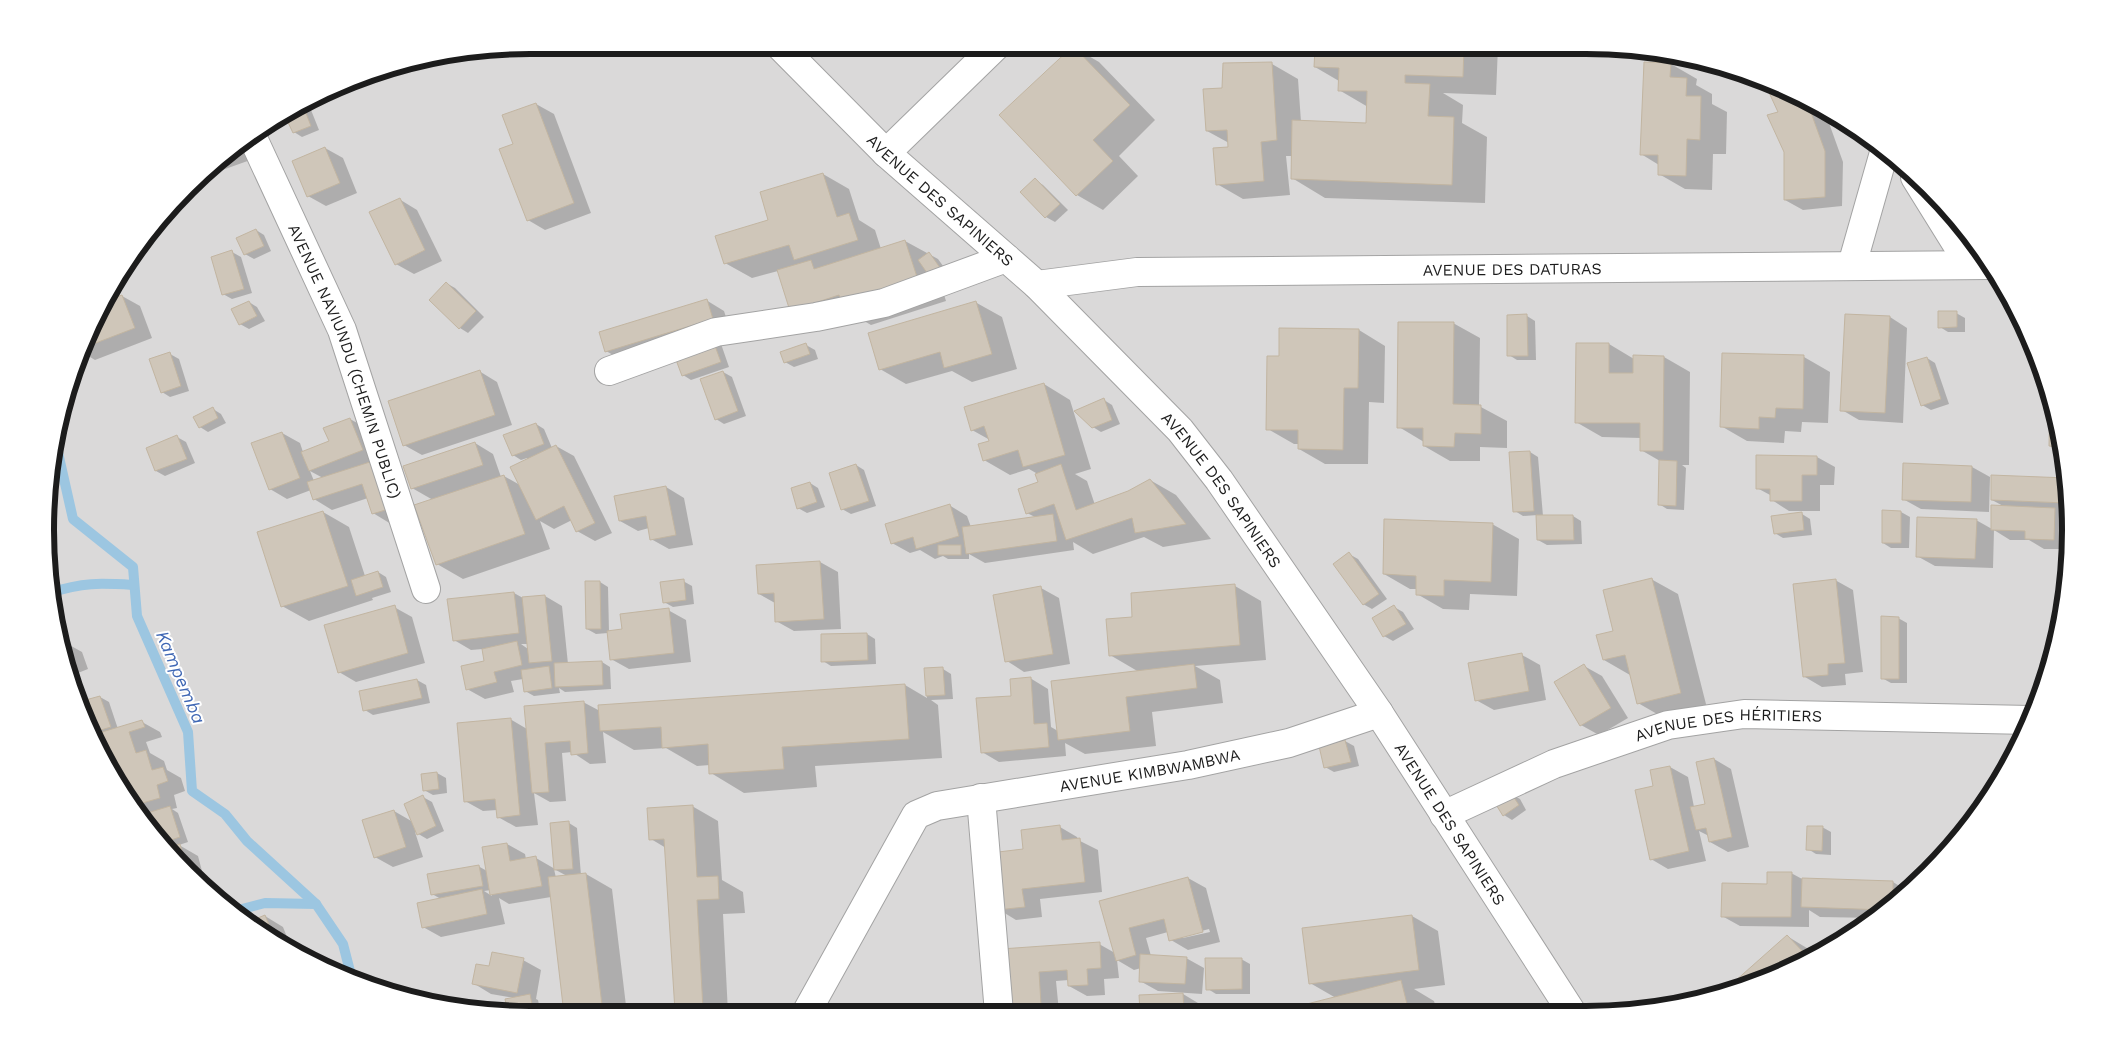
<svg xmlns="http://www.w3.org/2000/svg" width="2116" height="1060" viewBox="0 0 2116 1060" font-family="'Work Sans',sans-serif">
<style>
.residential{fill:#dad9d9}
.shadow{fill:#0003;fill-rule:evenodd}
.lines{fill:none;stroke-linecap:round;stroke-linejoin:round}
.stream{stroke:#9cc6e1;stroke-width:10}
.building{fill:#cfc6b9;stroke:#c2b5a1}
.minor-casing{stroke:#a3a3a3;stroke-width:30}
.minor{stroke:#fff;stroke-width:28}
.labels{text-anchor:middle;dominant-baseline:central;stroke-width:4;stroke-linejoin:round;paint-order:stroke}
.street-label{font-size:16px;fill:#1c1c1c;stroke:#fff}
.water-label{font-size:18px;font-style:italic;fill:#3f67b4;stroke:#fff}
.rim{fill:none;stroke:#1c1c1c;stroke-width:6}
</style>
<rect width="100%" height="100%" fill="#efece0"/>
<polygon class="residential" points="530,45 1617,46 1711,61 1800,95 1881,145 1950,210 2006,287 2045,374 2067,466 2070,561 2055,655 2021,744 1971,825 1881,915 1771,978 1649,1011 499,1014 405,999 316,965 187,873 127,800 95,744 49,593 54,435 110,287 166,210 235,145 374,71 436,54"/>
<g class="shadow">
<polygon points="1419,46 1498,46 1496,95 1443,93 1463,105 1462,123 1487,137 1485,203 1325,198 1292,178 1292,156 1286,156 1290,195 1243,199 1217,184 1229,148 1229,143 1207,131 1223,89 1272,64 1298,79 1301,122 1368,124 1368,107 1339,90 1339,81 1315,67 1419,54"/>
<polygon points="1073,47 1099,62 1155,120 1119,156 1138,176 1103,210 1077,195 1001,116"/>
<polygon points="1671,64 1697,79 1696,85 1712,94 1712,104 1727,112 1726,154 1713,154 1712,190 1685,189 1659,174 1659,165 1641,154"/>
<polygon points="1774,85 1800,95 1824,109 1843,162 1842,206 1803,210 1785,200 1785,152"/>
<polygon points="536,104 554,114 591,213 545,230 528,220 514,144"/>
<polygon points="309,105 319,130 302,137 294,132 288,117"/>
<polygon points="249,138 256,158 200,178 235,145"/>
<polygon points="325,148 343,158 357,193 326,206 308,196"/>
<polygon points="823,174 849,189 859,220 875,230 881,249 905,241 938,259 951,277 940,282 946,301 871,325 852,314 817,325 778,271 752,278 725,263"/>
<polygon points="1035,180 1043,185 1068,210 1055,222 1046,217 1022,192"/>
<polygon points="399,199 417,210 442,261 414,274 396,264"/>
<polygon points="256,230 264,235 271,251 254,259 245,254"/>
<polygon points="232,252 241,257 252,293 232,299 223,294"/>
<polygon points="446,283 455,288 484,317 468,333 460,328"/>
<polygon points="122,296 140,306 152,338 95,360 85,354 104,303"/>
<polygon points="706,300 724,311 730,329 720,341 729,367 691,380 683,375 674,350 624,361 606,351"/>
<polygon points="249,302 257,307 265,321 249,329 240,324"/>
<polygon points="975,302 1002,317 1017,369 972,382 952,371 906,384 880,369"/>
<polygon points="1956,313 1965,318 1965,332 1948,332 1940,327"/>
<polygon points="1527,316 1535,321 1536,360 1517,360 1509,355"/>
<polygon points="1890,317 1907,328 1903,423 1859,420 1842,410"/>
<polygon points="1453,323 1480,338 1479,406 1507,421 1507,448 1480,447 1480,461 1450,461 1424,446 1424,442 1399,427"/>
<polygon points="1359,330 1385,346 1384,403 1369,402 1368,464 1325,464 1299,449 1299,444 1294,444 1268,429 1280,357"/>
<polygon points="1609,344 1634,359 1634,357 1664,357 1690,372 1689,465 1682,465 1686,468 1684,510 1667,509 1659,504 1660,461 1641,450 1641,438 1602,437 1576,422"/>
<polygon points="806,345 815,350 818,359 794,367 785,362"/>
<polygon points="170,354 179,359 189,391 170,397 162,392"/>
<polygon points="1804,357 1830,372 1828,423 1802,422 1801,432 1785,431 1784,443 1747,441 1721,426"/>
<polygon points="1927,358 1935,363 1949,404 1931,410 1922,405"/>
<polygon points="479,371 497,382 512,425 422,455 404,445"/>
<polygon points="723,372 732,377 746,416 724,424 716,419"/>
<polygon points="1044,384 1070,400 1091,469 1075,474 1087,481 1095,505 1128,492 1150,480 1176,495 1211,539 1163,547 1144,537 1093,554 1073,542 1074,550 985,563 969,554 969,559 948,559 943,556 935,559 920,550 910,553 892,543 949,505 967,516 971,527 1035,517 1027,513 1039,483 1036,473 1029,469 1010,475 984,460 990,440 972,430"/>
<polygon points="1104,400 1112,405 1120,424 1101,432 1093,427"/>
<polygon points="2051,401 2064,454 2050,446"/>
<polygon points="213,409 221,414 226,423 208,432 200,427"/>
<path d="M350 419 368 429 391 524 373 513 368 498 332 510 314 499 311 490 287 499 270 489 282 433 300 443 303 452 331 442ZM310 471 323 478 314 481Z"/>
<polygon points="536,424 544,429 552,448 556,446 574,456 612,533 595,541 577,531 572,520 554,529 540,521 550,549 463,579 437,564 433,500 412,488 475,443 493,454 501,477 504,476 520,485 528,460 527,458 521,460 513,455"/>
<polygon points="177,437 186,442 195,463 165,476 156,471 147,449"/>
<polygon points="1530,452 1538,457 1543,516 1573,516 1581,521 1582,544 1547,545 1538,540 1538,515 1523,516 1515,511"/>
<polygon points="1817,457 1835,467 1834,485 1820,485 1820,511 1789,511 1772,500 1772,496 1757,488"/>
<polygon points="1904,464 1972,467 1990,477 1989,512 1921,509 1903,499"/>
<polygon points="856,465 864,470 876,506 851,514 842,509"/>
<polygon points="2067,479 2068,512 2059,512 2068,517 2070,549 2044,549 2029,540 2010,540 1994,530 1993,568 1935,566 1917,556 1976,520 1992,529 2005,507 1992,500"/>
<polygon points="810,483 818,488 825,507 807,513 798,508"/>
<polygon points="666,487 684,498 693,545 669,549 651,539 649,528 638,531 620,521"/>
<polygon points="323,512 349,527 365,576 378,572 386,577 391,592 372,598 373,600 309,621 282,606"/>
<polygon points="1883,512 1901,512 1910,517 1909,548 1891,548 1883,543"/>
<polygon points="1802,514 1810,519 1812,535 1783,538 1775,533"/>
<polygon points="1492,524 1519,539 1517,596 1470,594 1469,610 1443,609 1417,594 1417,589 1410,589 1384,574"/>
<polygon points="1349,554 1358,559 1387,599 1372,609 1363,604"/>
<polygon points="820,562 838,572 841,629 794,631 776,621 775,603 759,594 758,566"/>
<polygon points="1651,579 1678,594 1707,708 1664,718 1638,703 1630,675 1604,660 1615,632"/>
<polygon points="1835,580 1853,590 1863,672 1845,674 1846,685 1822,687 1805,677"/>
<polygon points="683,581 692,586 694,604 673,607 664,602"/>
<polygon points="600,582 608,587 609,632 624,630 668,610 686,620 691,662 629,669 611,659 608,633 596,634 587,629"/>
<polygon points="1235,586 1261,601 1266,660 1195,666 1220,680 1223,703 1152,712 1156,746 1085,754 1065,743 1066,756 999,762 982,752 1012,697 1030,678 1048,689 1051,727 1058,731 1139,672 1110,655 1134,618"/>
<polygon points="1041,588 1059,598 1070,664 1024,672 1007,661"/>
<path d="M514 593 523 598 545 596 562 606 568 664 602 662 610 667 611 689 565 692 559 688 560 693 534 696 525 691 523 679 511 681 514 692 485 699 467 689 486 662 483 649 471 650 454 640 449 601ZM521 644H528V649Z"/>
<polygon points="394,607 412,617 425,663 356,682 339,672"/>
<polygon points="1394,607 1403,612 1414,629 1393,641 1384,636 1374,619"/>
<polygon points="1898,618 1907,623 1907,683 1891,683 1882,678"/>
<polygon points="867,634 875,639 876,664 831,666 823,661"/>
<polygon points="64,642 82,652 88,669 78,673 86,695 81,697"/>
<polygon points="1522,655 1540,665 1546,700 1494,710 1476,700"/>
<polygon points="1584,666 1602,676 1628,718 1599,735 1581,725"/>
<polygon points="943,669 951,674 953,699 931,700 938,705 942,758 815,766 817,787 744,793 711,773 710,765 697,766 666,748 634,750 603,732 606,763 590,764 572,752 562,753 566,801 550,802 534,793 538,825 516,827 498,817 497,810 483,811 465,801 510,719 527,729 583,702 600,711 905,685 927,698 925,670"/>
<polygon points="417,680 426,685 430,703 373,715 365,710"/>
<polygon points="100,697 109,702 118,729 142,722 160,732 162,737 146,742 150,753 164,761 167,770 181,778 185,791 174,795 177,808 172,809 178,813 188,842 179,845 198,856 206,886 187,873 150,827 146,817 142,818 127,800 95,744 82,703"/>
<polygon points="1345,741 1354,746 1359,766 1334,772 1325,767"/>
<polygon points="1714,759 1731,769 1749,847 1728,852 1710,842 1709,836 1699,831 1706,861 1668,869 1651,859 1655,787 1670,767 1688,777 1694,807 1706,805"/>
<polygon points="437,773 446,778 447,793 433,795 424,790"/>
<polygon points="1511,794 1520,799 1526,810 1512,820 1504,815"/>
<polygon points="423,797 432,802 444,831 427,839 415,832 423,857 393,867 375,857 394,811 413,822"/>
<polygon points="692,806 718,821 722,880 743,892 745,913 723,914 728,1013 682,1013 676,1010 666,848 651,839"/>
<path d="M569 823 577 828 581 875 586 874 612 889 627 1014H565L551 897 509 904 499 898 505 924 441 937 423 927 441 899 432 894 478 866 487 871 507 844 525 854 526 859 536 858 555 869ZM554 869 567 876 556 878ZM491 890 492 896 484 891Z"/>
<polygon points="1060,827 1077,837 1078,840 1098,850 1102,892 1040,899 1042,917 1016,920 998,909 1024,850"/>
<polygon points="1822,827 1831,832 1831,855 1816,854 1808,849"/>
<polygon points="1791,873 1804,880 1893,882 1906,890 1881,915 1875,918 1820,917 1809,910 1809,927 1740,926 1722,916 1768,885"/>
<path d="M1188 878 1206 888 1220 942 1188 950 1171 940 1168 932 1146 938 1151 956 1186 958 1204 968 1202 994 1158 991 1140 981 1141 968 1134 970 1117 960 1119 978 1104 979 1105 995 1087 996 1069 986V980L1056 981 1059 1012 1017 1013 1006 1006 1002 951 1099 944 1115 953 1100 901ZM1209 929 1210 932 1183 938V936Z"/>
<polygon points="265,916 283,927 287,937 281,940 254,921"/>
<polygon points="1412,916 1438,931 1445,985 1414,989 1434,1001 1437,1011 1302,1012 1336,998 1310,983 1303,929"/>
<polygon points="1787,936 1815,953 1771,978 1727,990"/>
<polygon points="1241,959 1250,964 1250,994 1216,994 1208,989"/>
<polygon points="523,960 541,970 536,999 538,1000 541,1014 509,1014 515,998 491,994 473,983 490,968"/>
<polygon points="1183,994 1213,1012 1142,1012 1141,997"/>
</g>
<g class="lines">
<g class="stream">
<polyline points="54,446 57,448 73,519 133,567 137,616 188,732 192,791 225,814 247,841 316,904 343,944 352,979"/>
<path d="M49 593C84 582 99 583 134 585"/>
<polyline points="238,910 265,903 316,904"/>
</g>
</g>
<g class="building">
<polygon points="1073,46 1130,105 1093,140 1113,161 1076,196 999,115"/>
<polygon points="1418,46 1464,46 1463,77 1405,75 1405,83 1430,84 1428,116 1454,117 1452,185 1291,179 1292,120 1366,123 1367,91 1338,91 1339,68 1314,67 1315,49 1417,52"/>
<polygon points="1272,62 1277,140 1261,142 1264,181 1216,185 1213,148 1228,147 1227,130 1206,131 1203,89 1222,88 1223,63"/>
<polygon points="1644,62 1671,63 1670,77 1687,78 1686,96 1701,96 1700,140 1687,139 1686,176 1658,175 1658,155 1640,155"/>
<polygon points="1772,84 1806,99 1825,151 1825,197 1784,200 1784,152 1767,115 1778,112 1766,86"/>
<polygon points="536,103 574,203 527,221 499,149 513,144 502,115"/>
<polygon points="304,108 311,126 293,133 286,118"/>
<polygon points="325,147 340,183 307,197 292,161"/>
<polygon points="823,173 837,217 849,213 858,240 794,260 789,245 724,264 715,236 768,220 760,192"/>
<polygon points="1035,178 1060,204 1045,218 1020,192"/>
<polygon points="400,198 425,250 395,265 369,212"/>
<polygon points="256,229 264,246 244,255 236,238"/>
<polygon points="905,240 920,286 844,311 839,295 790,311 777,270 811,260 814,269"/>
<polygon points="232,250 244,289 222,295 211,257"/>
<polygon points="929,252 943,272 932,280 918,260"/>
<polygon points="446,282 476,311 459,329 429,300"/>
<polygon points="122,295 135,328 88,346 105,301"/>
<polygon points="707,299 713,319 605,352 599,332"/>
<polygon points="249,301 257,316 239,325 231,309"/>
<polygon points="976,301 992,354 944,368 940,352 879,370 868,333"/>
<polygon points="1938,311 1957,311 1957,327 1938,328"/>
<polygon points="1527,314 1528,356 1507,356 1507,315"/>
<polygon points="1845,314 1890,316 1885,413 1840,411"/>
<polygon points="1398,322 1454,322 1453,404 1481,405 1481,434 1455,433 1454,447 1423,446 1423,428 1397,428"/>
<polygon points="1279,328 1359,329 1358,388 1344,388 1343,450 1298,449 1298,430 1266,430 1267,356 1279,356"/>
<polygon points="711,335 721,362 682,376 672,349"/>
<polygon points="806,343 810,354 784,363 780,352"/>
<polygon points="1576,343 1609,343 1609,373 1633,373 1633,355 1664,356 1663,451 1640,451 1640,423 1575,423"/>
<polygon points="170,352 181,386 161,393 149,359"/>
<polygon points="1722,353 1804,355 1803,409 1776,408 1775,418 1759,417 1759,429 1720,427"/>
<polygon points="1927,357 1941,399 1921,406 1907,363"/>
<polygon points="480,370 495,415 403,446 388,401"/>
<polygon points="723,371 738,411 715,420 700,379"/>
<polygon points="1044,383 1065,455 1023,467 1018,450 983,461 978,444 989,441 984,426 971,431 964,407"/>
<polygon points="2050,396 2062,447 2049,446"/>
<polygon points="1104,398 1112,420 1092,428 1074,411"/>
<polygon points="213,407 218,418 199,428 193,417"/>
<polygon points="350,418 363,450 309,471 301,452 329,441 323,428"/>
<polygon points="536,423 544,444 512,456 503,435"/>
<polygon points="282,432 300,478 269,490 251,443"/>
<polygon points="177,435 187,459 155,471 146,448"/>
<polygon points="475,442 483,465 411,489 403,466"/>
<polygon points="556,445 595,523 576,532 564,506 536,520 510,467"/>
<polygon points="1530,451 1534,511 1513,512 1509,452"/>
<polygon points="1756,455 1817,456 1817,475 1802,475 1802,501 1770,501 1770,489 1756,489"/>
<polygon points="1659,460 1677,461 1676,506 1658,505"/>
<polygon points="373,461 389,509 372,514 362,484 313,500 307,482"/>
<polygon points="1903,463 1972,466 1971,502 1902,500"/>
<polygon points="856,464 869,501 841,510 829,473"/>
<polygon points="1061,464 1076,510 1128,491 1150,479 1186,524 1135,533 1132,518 1066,540 1054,504 1026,514 1018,489 1038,482 1035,474"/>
<polygon points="504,475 525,534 436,565 414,505"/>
<polygon points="1991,475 2067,478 2066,503 1991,500"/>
<polygon points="810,482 817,502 797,509 791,488"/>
<polygon points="666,486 676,535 650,540 646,516 619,521 614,496"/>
<polygon points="950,504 959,536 916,549 913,537 891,544 885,524"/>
<polygon points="1991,505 2055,508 2054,540 2025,539 2025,531 1991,530"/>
<polygon points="1882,510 1901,511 1901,543 1882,543"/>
<polygon points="323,511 348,586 281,607 257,532"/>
<polygon points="1802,512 1804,530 1774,534 1771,516"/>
<polygon points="1053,514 1057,541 966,554 962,527"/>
<polygon points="1536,515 1573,515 1574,540 1537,540"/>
<polygon points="1917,517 1977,519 1975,559 1916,557"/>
<polygon points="1384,519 1493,523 1491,582 1444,580 1444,596 1416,595 1416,576 1383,574"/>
<rect x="938" y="545" width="23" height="10"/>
<polygon points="1349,552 1379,594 1363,605 1333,564"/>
<polygon points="820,561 824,619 775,622 774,593 758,594 756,565"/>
<polygon points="378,571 383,587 356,596 351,580"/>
<polygon points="1652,578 1681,693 1637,704 1625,655 1603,660 1596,635 1613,631 1603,590"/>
<polygon points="684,579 686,600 663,603 660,582"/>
<polygon points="1836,579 1845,663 1828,664 1828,675 1803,677 1793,584"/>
<polygon points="585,581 600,581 601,629 586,629"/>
<polygon points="1235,584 1240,645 1109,656 1106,619 1132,617 1131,593"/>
<polygon points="1041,586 1053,654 1005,662 993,595"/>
<polygon points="514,592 519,633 453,641 447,599"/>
<polygon points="545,595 552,661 529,663 522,597"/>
<polygon points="395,605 408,653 338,673 324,625"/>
<polygon points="1394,605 1406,624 1383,637 1372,618"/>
<polygon points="669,608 674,653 610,660 607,631 622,629 620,614"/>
<polygon points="1881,616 1899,617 1899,679 1881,679"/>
<polygon points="867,633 868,660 821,662 821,634"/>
<polygon points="517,641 522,665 494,672 497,682 466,690 461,666 484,661 482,649"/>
<polygon points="1522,653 1529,691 1475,701 1468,663"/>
<polygon points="602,661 603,685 555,687 554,663"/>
<polygon points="1194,664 1197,688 1126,697 1130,731 1058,740 1051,681"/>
<polygon points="1584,664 1611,708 1580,726 1554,682"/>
<polygon points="549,666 552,688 524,692 521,670"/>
<polygon points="943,667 945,695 926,696 924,668"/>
<polygon points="1031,677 1034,724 1047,723 1049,747 981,753 976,698 1011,696 1010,679"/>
<polygon points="417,679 422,698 363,711 359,691"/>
<polygon points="905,684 909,739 782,747 784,769 709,774 708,744 662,748 661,727 600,731 598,705"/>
<polygon points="100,696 111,727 91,733 82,701"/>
<polygon points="584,701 588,753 571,755 570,741 545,743 549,792 532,793 524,706"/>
<polygon points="511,718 520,815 497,818 495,799 464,802 457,723"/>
<polygon points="142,720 145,727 129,732 136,753 146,750 152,770 163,767 168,781 157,785 160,798 132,806 95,744 92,735"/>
<polygon points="1345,740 1351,762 1324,768 1319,746"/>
<polygon points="1714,758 1732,837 1709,842 1706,828 1696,830 1690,807 1705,804 1696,762"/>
<polygon points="1670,766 1689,851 1650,860 1635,790 1653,786 1650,770"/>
<polygon points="437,772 439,789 423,791 421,774"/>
<polygon points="1511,793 1519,805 1503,816 1495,803"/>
<polygon points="423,795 436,826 417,835 404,804"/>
<polygon points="693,805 697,877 718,876 719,899 697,900 703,1009 675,1011 664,839 649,840 647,808"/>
<polygon points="170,806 180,837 162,843 147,825 144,814"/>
<polygon points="394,810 406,847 374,858 362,820"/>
<polygon points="569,821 573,869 554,870 550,823"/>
<polygon points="1060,825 1062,840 1080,838 1085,882 1022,889 1025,907 997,910 990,853 1023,849 1021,830"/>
<polygon points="1807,826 1823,826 1822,851 1806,850"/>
<polygon points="507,843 510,861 536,856 542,886 490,895 482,847"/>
<polygon points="180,844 188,874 166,848"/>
<polygon points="479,865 483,886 431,895 427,874"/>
<polygon points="1767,872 1792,872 1791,917 1721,917 1722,883 1767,884"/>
<polygon points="586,873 603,1013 564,1014 548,877"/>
<polygon points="1188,877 1203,932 1169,941 1164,919 1129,928 1136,955 1116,961 1099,901"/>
<polygon points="1802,878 1893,881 1893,903 1886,910 1801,907"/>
<polygon points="482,889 487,914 422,928 417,903"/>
<polygon points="265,915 270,927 265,929 253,920"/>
<polygon points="1412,915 1419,970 1309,984 1302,928"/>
<polygon points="1787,935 1808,957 1771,978 1725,990"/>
<polygon points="1100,942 1101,968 1087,969 1088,985 1068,986 1067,970 1039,972 1041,1004 1004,1007 1001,949"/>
<polygon points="492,952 524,958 517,993 472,984 476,964 489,966"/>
<polygon points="1140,954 1187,957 1185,984 1139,982"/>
<polygon points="1205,958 1242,958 1242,989 1206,990"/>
<polygon points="1401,980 1409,1012 1301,1012 1299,1006"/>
<polygon points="1183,993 1184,1012 1140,1012 1139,995"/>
<polygon points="530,994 534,1014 508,1014 505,999"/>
<polygon points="654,1009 654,1014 619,1014"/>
</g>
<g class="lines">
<g class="minor-casing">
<g id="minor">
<path id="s1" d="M779 45 886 153 1037 285 1180 430 1219 480 1379 713 1571 1011"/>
<path id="s2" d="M252 136 342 330 426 589"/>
<polyline points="886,153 997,45"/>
<polyline points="1915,177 1969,264"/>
<polyline points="1852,265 1885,149"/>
<path id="s3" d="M1037 285 1137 272 1990 265"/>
<polyline points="609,371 716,332 816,317 884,303 1006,258"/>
<polyline points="981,798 999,1013"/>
<path id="s4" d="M1444 815 1554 764 1668 725 1744 714 2030 720"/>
<path id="s5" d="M806 1013 916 815 937 806 1188 765 1289 743 1379 713"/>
</g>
</g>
<use href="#minor" class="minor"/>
</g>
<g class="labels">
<g class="street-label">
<text stroke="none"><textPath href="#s1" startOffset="224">AVENUE DES SAPINIERS</textPath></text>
<text stroke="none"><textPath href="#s3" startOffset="476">AVENUE DES DATURAS</textPath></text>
<text stroke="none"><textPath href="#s2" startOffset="244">AVENUE NAVIUNDU (CHEMIN PUBLIC)</textPath></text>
<text stroke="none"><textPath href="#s1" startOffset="629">AVENUE DES SAPINIERS</textPath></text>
<text stroke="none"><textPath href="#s4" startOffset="302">AVENUE DES HÉRITIERS</textPath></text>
<text stroke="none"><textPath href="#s5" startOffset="465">AVENUE KIMBWAMBWA</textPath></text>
<text stroke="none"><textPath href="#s1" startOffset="1034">AVENUE DES SAPINIERS</textPath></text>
</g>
<g class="water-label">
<text transform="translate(181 677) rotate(67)">Kampemba</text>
</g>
</g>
<path d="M0 0H2116V1060H0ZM530 54H1586A476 476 0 0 1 2062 530V530A476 476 0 0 1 1586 1006H530A476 476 0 0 1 54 530V530A476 476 0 0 1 530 54Z" fill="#fff" fill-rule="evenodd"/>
<path class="rim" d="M530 54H1586A476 476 0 0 1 2062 530V530A476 476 0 0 1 1586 1006H530A476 476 0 0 1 54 530V530A476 476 0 0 1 530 54Z"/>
</svg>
